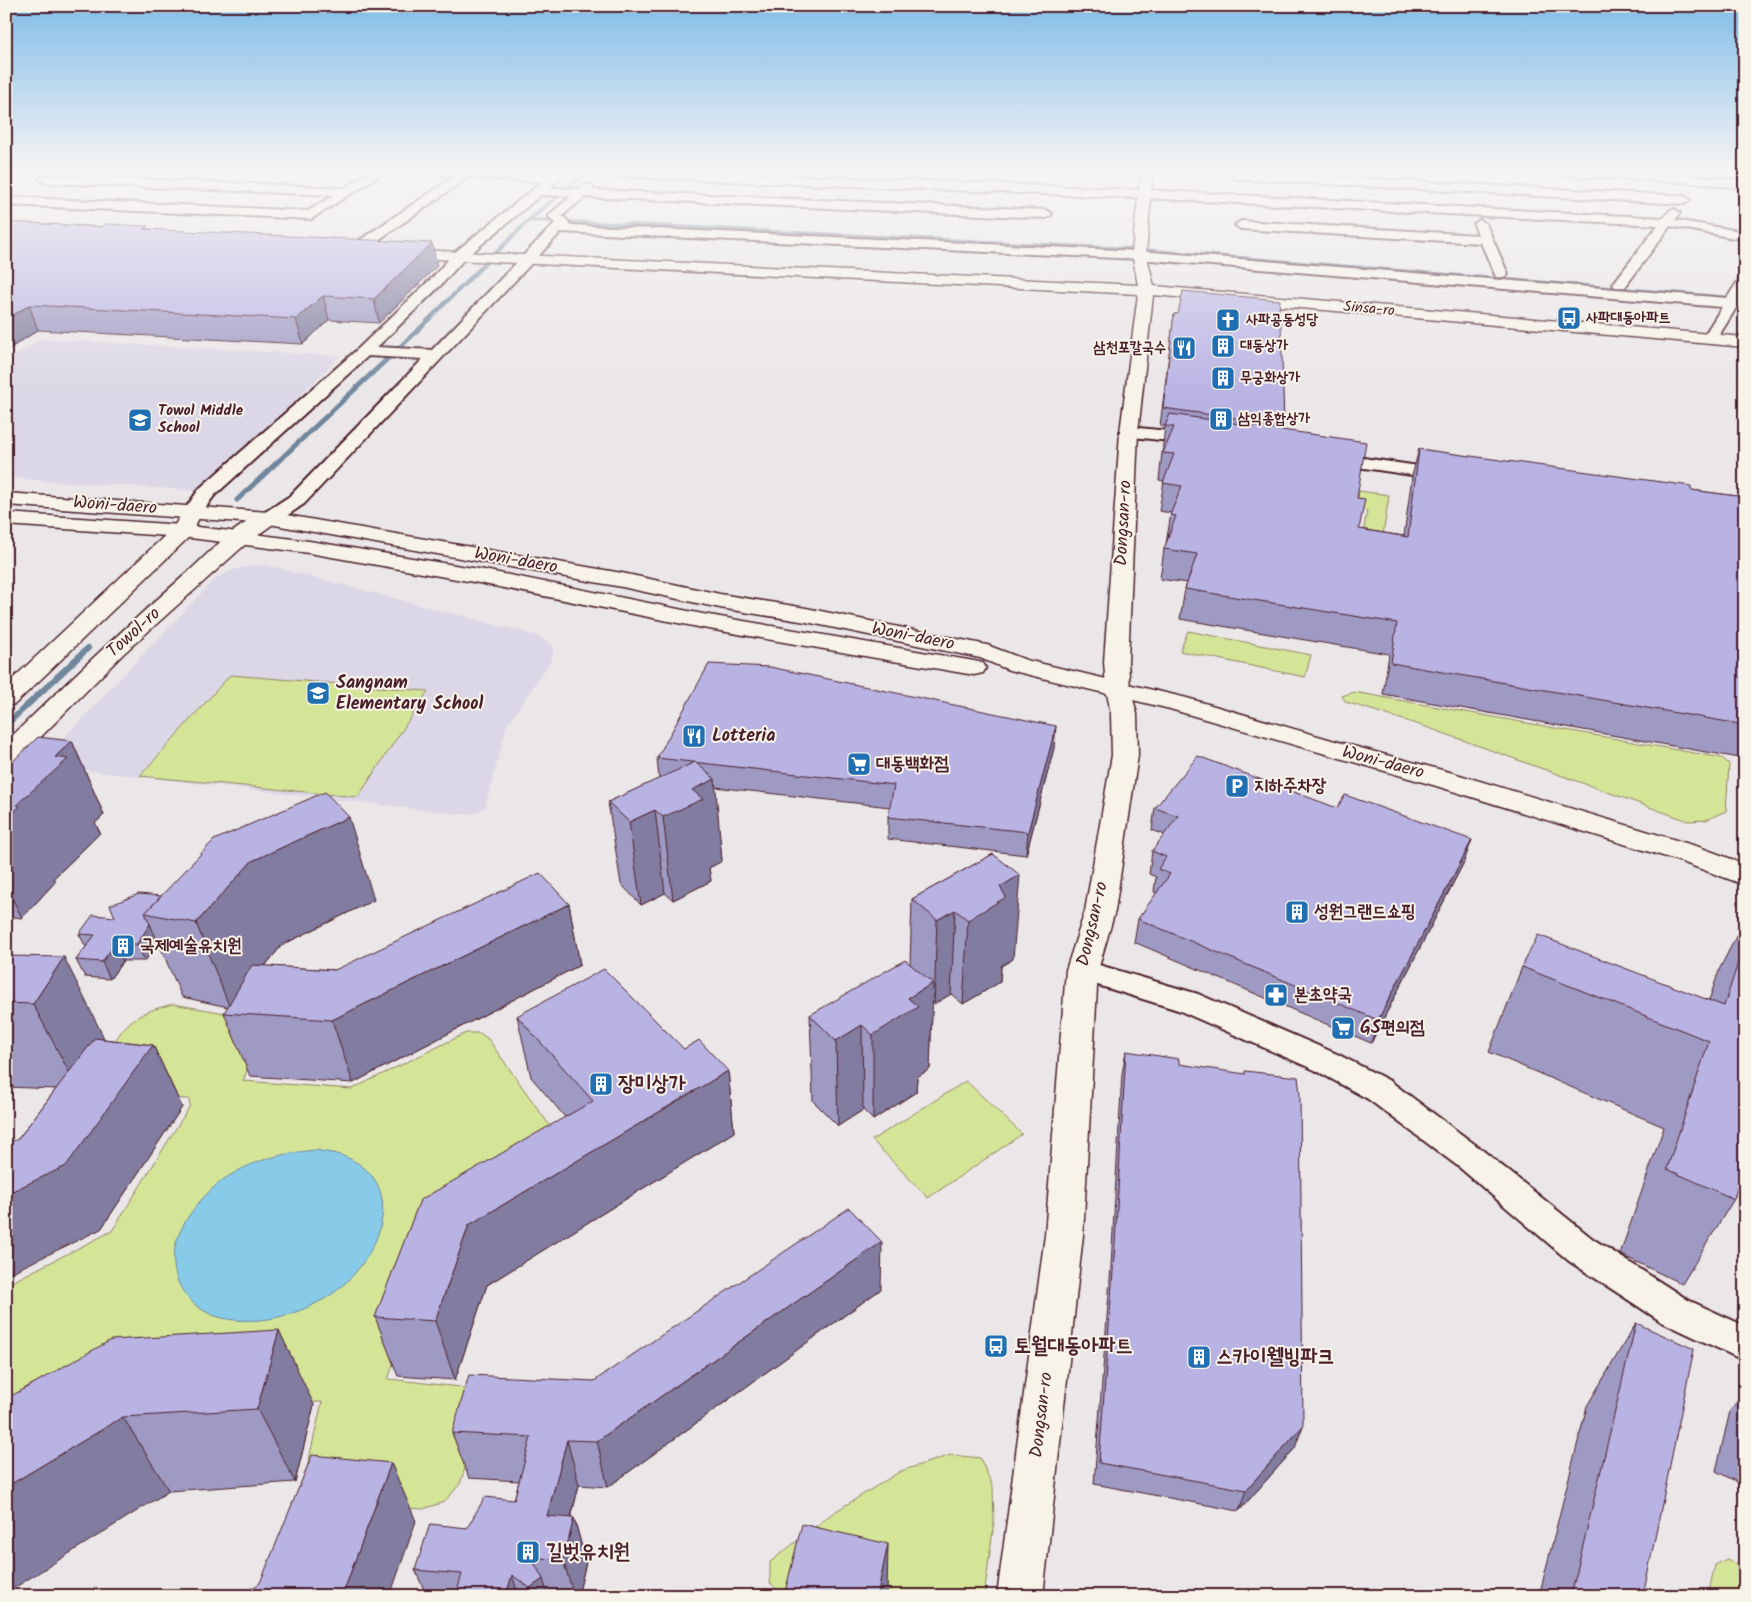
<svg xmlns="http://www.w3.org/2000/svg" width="1751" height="1602" viewBox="0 0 1751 1602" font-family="Kalam,'Poor Story',sans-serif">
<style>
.built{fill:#dcd7e6}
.green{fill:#d5e598;stroke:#908262}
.water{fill:#88cbe9;stroke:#6f869d}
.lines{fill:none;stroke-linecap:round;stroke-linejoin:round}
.stream-far2{stroke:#6f869d;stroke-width:4}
.stream-far1{stroke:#6f869d;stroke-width:5}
.stream{stroke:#6f869d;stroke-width:6}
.street-casing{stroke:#4a1f2b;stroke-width:4}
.secondary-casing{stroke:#4a1f2b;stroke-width:3}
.primary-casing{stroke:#4a1f2b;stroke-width:3}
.street{fill:#f7f3e8;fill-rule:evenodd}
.secondary{fill:#f7f3e8;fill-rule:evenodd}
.primary{fill:#f7f3e8;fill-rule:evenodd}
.wall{fill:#9f9ac4;stroke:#4a1f2b}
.shaded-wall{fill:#827da0;stroke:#4a1f2b}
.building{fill:#b9b3e4;stroke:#4a1f2b}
.labels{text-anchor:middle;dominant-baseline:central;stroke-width:4;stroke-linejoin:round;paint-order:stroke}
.far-street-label{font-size:15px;fill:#4a1f2b;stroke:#f7f3e8}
.far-poi-label{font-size:15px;font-weight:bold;fill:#4a1f2b;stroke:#f7f3e8;text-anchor:start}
.street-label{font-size:18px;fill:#4a1f2b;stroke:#f7f3e8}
.poi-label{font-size:18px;font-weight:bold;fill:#4a1f2b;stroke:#f7f3e8;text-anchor:start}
.near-poi-label{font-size:21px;font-weight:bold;fill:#4a1f2b;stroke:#f7f3e8;text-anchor:start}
</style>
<rect width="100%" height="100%" fill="#ebe6e7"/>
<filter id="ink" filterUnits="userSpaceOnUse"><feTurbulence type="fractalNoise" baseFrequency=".02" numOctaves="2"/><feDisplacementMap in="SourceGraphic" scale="10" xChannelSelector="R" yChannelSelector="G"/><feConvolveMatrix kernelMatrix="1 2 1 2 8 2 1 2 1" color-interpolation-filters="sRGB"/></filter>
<g filter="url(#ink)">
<g class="built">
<polygon points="41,339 340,356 203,491 6,478 6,362"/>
<polygon points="266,565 539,636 553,646 553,654 550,662 507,725 485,807 473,814 459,814 38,765 211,583 220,576 233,570 250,566"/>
</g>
<g class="green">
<polygon points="1359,491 1389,495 1381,548 1361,545 1367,511 1356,509"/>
<polygon points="1188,631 1311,655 1305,677 1180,651"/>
<polygon points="230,675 428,691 358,797 140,776"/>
<polygon points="1354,692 1722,758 1729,764 1726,811 1706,820 1688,821 1429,728 1346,702 1342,696"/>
<path d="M173 1004 231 1014 257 1043 243 1081 352 1089 466 1033H480L488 1039 577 1164 430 1260 388 1379 460 1387 477 1400 480 1419 460 1484 444 1502 423 1509 345 1504 304 1481 322 1402 151 1408 6 1465V1285L112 1231 190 1106 189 1099 123 1096 98 1081C105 1065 114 1037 127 1025 139 1013 157 1008 173 1004Z"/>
<polygon points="966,1081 1022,1134 928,1198 872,1140"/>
<polygon points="951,1455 980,1458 993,1487 994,1522 984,1596 785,1596 770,1583 770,1562 833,1513 901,1471"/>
<polygon points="1727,1559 1745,1569 1745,1596 1708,1596 1715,1565"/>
</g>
<path class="water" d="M316 1150C325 1152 337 1153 346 1157 415 1187 374 1269 326 1298 298 1314 268 1323 235 1320 190 1317 160 1276 180 1232 188 1213 204 1195 220 1182 249 1161 281 1153 316 1150Z"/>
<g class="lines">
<g class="stream-far2">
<polyline points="529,220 1131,249 1745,299"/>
<polyline points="415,333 529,220 588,171"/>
</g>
<polyline class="stream-far1" points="237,500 416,332"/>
<polyline class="stream" points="6,725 88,648"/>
<g class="street-casing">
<g id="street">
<polygon points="372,171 387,171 311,219 6,205 6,197 308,211 334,195 45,183 39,179 45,175 345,188"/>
<path d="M424 171H491L550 175 555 171H569L550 188 579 189 588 184 592 185 593 190 1046 210 1052 214 1046 218 585 197 562 216 569 222 568 225 1139 251 1727 298 1740 278 1745 277V293L1741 299 1745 300V308H1736L1715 342H1705L1702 339 1722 307 1139 259 561 232 304 504C291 512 277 526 262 522L259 518 262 514 290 496 423 359 368 356 214 496C205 507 201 520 185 516L183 512 200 488 359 348 432 278 454 253 542 182 469 177 358 254H348L346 251 348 248 455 176 430 175ZM541 195 571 196 548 216 555 223 432 350 377 347 442 284 464 259Z"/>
<polygon points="679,171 1144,190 1664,218 1670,210 1674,209 1680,213 1675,220 1745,232 1745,240 1670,226 1625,287 1615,287 1613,284 1658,225 1144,198 607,176 601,172"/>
<path d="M1551 171C1616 171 1680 173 1745 181V189L1700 183 1557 175Z"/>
<polygon points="1239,172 1684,196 1690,200 1684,204 1235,179 1233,176 1235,173"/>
<polygon points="1480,220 1486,224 1508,274 1506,277 1496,277 1481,243 1241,229 1235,225 1241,221 1478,235 1474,224"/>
<polygon points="1129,427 1198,434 1204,435 1207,439 1204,443 1198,444 1123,436 1120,432 1123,428"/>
<polygon points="1329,453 1446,470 1452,471 1455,475 1452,479 1446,480 1323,462 1320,458 1323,454"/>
<polygon points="1082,960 1198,994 1337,1054 1390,1081 1481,1149 1593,1239 1688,1300 1745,1326 1745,1361 1662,1322 1569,1261 1459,1167 1368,1099 1315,1070 1178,1010 1072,977 1068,970 1072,963"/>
</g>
</g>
<g class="secondary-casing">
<g id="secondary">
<polygon points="1141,171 1153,171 1146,253 1154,286 1745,337 1745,347 1153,295 1138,432 1128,662 1130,688 1137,714 1138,755 1115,911 1098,970 1083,1235 1043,1596 997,1596 1045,1235 1066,970 1085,911 1112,755 1111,714 1106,688 1104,662 1120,432 1138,294 397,257 392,256 390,253 392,250 397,249 1138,285 1132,253"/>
<polygon points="192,506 199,508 202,512 190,536 15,704 6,706 6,685 173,528 185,508"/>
<path d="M269 512 276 514 279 518 276 522 248 542 123 654 15 763 6 765V742C65 684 125 627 187 573 209 553 240 519 269 512Z"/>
</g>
</g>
<g class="primary-casing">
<g id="primary">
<polygon points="6,493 269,512 622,573 720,594 806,608 987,645 1026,660 1187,698 1342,743 1453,773 1699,847 1745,864 1745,885 1679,861 1433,785 1170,709 1009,670 980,658 806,622 720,608 622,587 269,524 6,505"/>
<polygon points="6,513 182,525 309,541 479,569 703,614 974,661 983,663 986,668 983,673 974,675 703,628 479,583 309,553 182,537 6,525"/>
</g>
</g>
<use href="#street" class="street"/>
<use href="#secondary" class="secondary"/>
<use href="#primary" class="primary"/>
</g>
<g class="wall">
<polygon points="6,222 149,229 437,266 379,323 329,320 303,344 38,330 6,351"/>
<polygon points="1174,314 1278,321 1284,425 1283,430 1357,498 1359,529 1404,536 1412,476 1419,449 1691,490 1745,497 1745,759 1383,694 1389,654 1180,619 1185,589 1187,583 1160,579 1164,549 1166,544 1171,513 1159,511 1164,481 1159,480 1165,426 1160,426"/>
<polygon points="72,741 104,815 95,823 100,833 54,878 56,881 22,918 6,916 6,768"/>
<polygon points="1054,748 1026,855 888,839 888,817 890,807 715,787 722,861 709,868 711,881 673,900 665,893 641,905 621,884 608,802 659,779 657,758"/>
<polygon points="1155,808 1464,862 1371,1043 1134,942 1138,919 1157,893 1154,892 1156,877 1149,874 1152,851 1165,835 1152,830"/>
<polygon points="993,854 1013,959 1001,966 1000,982 963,1004 951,994 934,1004 932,1003 930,1069 917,1077 916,1092 873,1120 863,1110 838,1126 813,1101 810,1015 910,964 912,899"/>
<polygon points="161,896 374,900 282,945 265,966 335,970 569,904 580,965 353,1083 250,1076 224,1013 228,1007 182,997 158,942 145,961 123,961 110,979 85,977 76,960 86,947 79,934"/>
<polygon points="1745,919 1745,1159 1734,1199 1682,1284 1620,1254 1664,1127 1489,1052 1522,967 1709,1000 1720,968"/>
<polygon points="6,956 104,1039 153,1045 182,1107 101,1229 18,1139 56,1089 6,1087"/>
<polygon points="517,1016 728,1071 734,1132 487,1285 455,1380 398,1376 375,1317 565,1117 531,1077"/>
<polygon points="1126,1051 1295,1448 1239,1511 1094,1484 1111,1266 1122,1074"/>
<polygon points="881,1289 608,1487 579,1485 571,1518 574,1518 586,1562 578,1596 427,1596 415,1570 467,1528 514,1500 519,1481 469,1478 452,1433 594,1381"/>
<polygon points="1636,1323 1643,1596 1539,1596 1587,1406"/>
<polygon points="1745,1390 1745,1486 1716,1471 1730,1411"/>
<polygon points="6,1399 314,1405 295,1482 169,1491"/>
</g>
<g class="shaded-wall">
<polygon points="432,243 437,266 379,323 374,299"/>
<polygon points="323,296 329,320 303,344 296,319"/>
<polygon points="29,305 38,330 6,351 6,320"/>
<polygon points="6,586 9,592 6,595"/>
<polygon points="1056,726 1054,748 1026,855 1028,832"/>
<polygon points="72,741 104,815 95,823 100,833 54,878 56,881 22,918 6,886 6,820 16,805 55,757"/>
<polygon points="715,779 722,861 709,868 711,881 673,900 663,817 692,790"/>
<polygon points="655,810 665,893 641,905 629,822"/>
<polygon points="349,817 374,900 282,945 230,1008 196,923 252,861"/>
<polygon points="1472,840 1464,862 1371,1043 1378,1020"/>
<polygon points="1020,875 1013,959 1001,966 1000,982 963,1004 968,920 1000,887"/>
<polygon points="569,904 580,965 353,1083 332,1020"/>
<polygon points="955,910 951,994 934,1004 937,920"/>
<polygon points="150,924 158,942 145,961 137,944"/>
<polygon points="115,944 123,961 110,979 102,962"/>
<polygon points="64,957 106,1042 78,1089 33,1004"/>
<polygon points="933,983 930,1069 917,1077 916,1092 873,1120 873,1035 908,998"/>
<polygon points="862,1025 863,1110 838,1126 836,1041"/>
<polygon points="153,1045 182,1107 101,1229 6,1275 6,1194"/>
<polygon points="728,1071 734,1132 487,1285 455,1380 435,1321 469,1225"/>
<polygon points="882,1242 881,1289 608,1487 597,1441"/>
<polygon points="279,1330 314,1405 295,1482 257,1409"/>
<polygon points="123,1417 169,1491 6,1593 6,1487"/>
<polygon points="1303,1426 1295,1448 1239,1511 1246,1490"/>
<polygon points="567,1440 579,1485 560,1560 547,1516"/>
<polygon points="391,1463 416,1521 390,1596 342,1596"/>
<polygon points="574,1518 586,1562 578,1596 574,1596 563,1560"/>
<polygon points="888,1544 887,1596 877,1596"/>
<polygon points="512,1575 519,1596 506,1596"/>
<polygon points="543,1579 548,1596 533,1596 530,1588"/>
</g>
<g class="building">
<polygon points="6,222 101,227 105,224 148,226 144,229 432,243 374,299 323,296 296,319 29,305 6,320"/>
<polygon points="1183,291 1280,300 1278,321 1281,322 1284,425 1163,408 1174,314 1178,314"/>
<polygon points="1170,414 1366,442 1357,498 1365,499 1359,529 1408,537 1419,449 1691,486 1691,490 1745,497 1745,725 1391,663 1397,623 1185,589 1197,554 1164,549 1176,516 1170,515 1182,486 1163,483 1174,454 1163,453 1174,427 1165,426"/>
<polygon points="709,664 770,667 1056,726 1028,832 888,817 894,785 657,758"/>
<polygon points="38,737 72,741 55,757 68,759 16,805 20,806 6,820 6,768"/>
<polygon points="1198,756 1337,808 1345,795 1472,840 1378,1020 1138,919 1170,874 1158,869 1166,857 1152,851 1178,816 1155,808"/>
<polygon points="695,762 715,779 692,790 703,799 663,817 655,810 629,822 608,802"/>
<polygon points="325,792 349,817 252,861 196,923 145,913 214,840"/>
<polygon points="993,854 1020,875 1000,887 1006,897 968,920 955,910 937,920 912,899"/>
<polygon points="540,873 569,904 332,1020 224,1013 252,965 335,970"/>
<polygon points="139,894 161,896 145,913 150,924 137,944 115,944 102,962 76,960 95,935 79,934 93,915 115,917 110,905"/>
<polygon points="1538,935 1724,1006 1745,941 1745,1159 1734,1199 1667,1169 1709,1041 1522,967"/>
<polygon points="6,956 64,957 33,1004 6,1003"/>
<polygon points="905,960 933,983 908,998 918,1007 873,1035 862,1025 836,1041 810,1015"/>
<polygon points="604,969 684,1049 699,1040 728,1071 469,1225 435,1321 375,1317 420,1200 593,1101 517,1016"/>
<polygon points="95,1038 153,1045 66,1166 6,1194 6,1144 18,1139"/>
<polygon points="1126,1051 1179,1059 1179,1064 1245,1074 1245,1071 1298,1077 1300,1095 1303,1426 1246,1490 1099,1463 1115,1243"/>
<polygon points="849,1208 882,1242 597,1441 567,1440 547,1516 574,1518 563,1560 531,1557 543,1579 530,1588 512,1575 506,1596 460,1596 456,1595 462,1574 415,1570 430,1524 467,1528 485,1497 514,1500 531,1437 452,1433 469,1375 594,1381"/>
<polygon points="1636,1323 1694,1349 1643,1596 1571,1596"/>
<polygon points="279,1330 257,1409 123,1417 6,1487 6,1399 111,1340"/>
<polygon points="312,1455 391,1463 342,1596 240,1596 260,1583"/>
<polygon points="802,1524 888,1544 877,1596 784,1596"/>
</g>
</g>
<linearGradient id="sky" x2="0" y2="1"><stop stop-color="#81bde8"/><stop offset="0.43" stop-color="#f6f4f4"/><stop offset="1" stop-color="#f6f4f4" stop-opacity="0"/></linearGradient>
<rect width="1751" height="396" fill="url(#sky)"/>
<defs>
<g id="bus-square" transform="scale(1.25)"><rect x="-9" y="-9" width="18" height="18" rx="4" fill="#1f6fb2" stroke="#f7f3e8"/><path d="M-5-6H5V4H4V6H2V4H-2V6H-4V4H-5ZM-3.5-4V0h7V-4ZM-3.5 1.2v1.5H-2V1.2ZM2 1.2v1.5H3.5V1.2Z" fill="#fff"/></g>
<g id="church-square" transform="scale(1.25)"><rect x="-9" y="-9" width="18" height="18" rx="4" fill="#1f6fb2" stroke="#f7f3e8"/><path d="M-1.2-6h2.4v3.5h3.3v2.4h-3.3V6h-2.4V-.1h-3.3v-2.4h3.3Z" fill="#fff"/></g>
<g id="building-square" transform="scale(1.25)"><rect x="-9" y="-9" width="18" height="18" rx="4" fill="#1f6fb2" stroke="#f7f3e8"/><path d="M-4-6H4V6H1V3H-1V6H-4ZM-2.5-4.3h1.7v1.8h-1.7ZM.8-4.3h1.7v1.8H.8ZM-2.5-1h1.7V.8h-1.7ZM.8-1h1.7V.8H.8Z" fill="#fff"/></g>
<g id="restaurant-square" transform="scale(1.25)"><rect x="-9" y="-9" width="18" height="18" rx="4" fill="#1f6fb2" stroke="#f7f3e8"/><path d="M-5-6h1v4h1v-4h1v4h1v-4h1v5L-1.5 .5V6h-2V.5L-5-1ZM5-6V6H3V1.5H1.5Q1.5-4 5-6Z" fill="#fff"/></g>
<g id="school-square" transform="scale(1.25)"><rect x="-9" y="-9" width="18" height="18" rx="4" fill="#1f6fb2" stroke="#f7f3e8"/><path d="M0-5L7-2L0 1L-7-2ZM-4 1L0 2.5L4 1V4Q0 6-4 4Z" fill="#fff"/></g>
<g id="supermarket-square" transform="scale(1.25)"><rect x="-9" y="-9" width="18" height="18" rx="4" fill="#1f6fb2" stroke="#f7f3e8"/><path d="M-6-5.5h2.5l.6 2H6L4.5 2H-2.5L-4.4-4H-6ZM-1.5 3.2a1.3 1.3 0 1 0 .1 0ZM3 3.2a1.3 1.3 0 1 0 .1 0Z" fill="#fff"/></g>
<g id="parking-square" transform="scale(1.25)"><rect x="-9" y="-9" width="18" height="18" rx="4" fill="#1f6fb2" stroke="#f7f3e8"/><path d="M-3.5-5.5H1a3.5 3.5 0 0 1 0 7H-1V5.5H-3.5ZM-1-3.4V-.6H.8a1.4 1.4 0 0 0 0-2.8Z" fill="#fff"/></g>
<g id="pharmacy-square" transform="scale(1.25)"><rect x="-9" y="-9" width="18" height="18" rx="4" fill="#1f6fb2" stroke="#f7f3e8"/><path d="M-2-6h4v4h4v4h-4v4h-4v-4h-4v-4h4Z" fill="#fff"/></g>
</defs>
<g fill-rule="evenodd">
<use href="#bus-square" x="1569" y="318"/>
<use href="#church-square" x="1228" y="320"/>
<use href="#building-square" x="1223" y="346"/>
<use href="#restaurant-square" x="1184" y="348"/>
<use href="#building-square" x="1223" y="378"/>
<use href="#building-square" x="1221" y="419"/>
<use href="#school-square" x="140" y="420"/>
<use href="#school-square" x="318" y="693"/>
<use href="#restaurant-square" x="694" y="736"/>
<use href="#supermarket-square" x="859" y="764"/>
<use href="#parking-square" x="1237" y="786"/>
<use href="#building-square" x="1297" y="912"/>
<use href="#building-square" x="123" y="946"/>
<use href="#pharmacy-square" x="1276" y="995"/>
<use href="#supermarket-square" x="1343" y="1028"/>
<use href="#building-square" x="601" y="1084"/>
<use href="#bus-square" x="996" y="1346"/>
<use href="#building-square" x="1199" y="1357"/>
<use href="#building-square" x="528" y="1552"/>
</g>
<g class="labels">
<g class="far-street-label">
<text transform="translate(1369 309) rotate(5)">Sinsa-ro</text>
</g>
<g class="far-poi-label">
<text x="1586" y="318">사파대동아파트</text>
<text x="1246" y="320">사파공동성당</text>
<text x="1240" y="346">대동상가</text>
<text x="1166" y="348" text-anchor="end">삼천포칼국수</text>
<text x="1240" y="378">무궁화상가</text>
<text x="158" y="411">Towol Middle<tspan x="158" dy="17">School</tspan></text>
<text x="1238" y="419">삼익종합상가</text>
</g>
<g class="street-label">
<text transform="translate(115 506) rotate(4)">Woni-daero</text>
<text transform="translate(1124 523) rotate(-87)">Dongsan-ro</text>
<text transform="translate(516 561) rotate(10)">Woni-daero</text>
<text transform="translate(134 633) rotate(-42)">Towol-ro</text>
<text transform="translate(913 637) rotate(11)">Woni-daero</text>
<text transform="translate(1383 763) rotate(15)">Woni-daero</text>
<text transform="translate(1093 924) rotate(-77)">Dongsan-ro</text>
<text transform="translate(1042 1415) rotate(-83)">Dongsan-ro</text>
</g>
<g class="poi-label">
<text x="336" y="683">Sangnam<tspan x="336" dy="21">Elementary School</tspan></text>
<text x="712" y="736">Lotteria</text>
<text x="876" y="764">대동백화점</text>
<text x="1254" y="786">지하주차장</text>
<text x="1314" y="912">성원그랜드쇼핑</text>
<text x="140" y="946">국제예술유치원</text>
<text x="1294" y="995">본초약국</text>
<text x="1360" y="1028">GS편의점</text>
</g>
<g class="near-poi-label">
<text x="618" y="1084">장미상가</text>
<text x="1014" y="1346">토월대동아파트</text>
<text x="1216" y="1357">스카이웰빙파크</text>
<text x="546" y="1552">길벗유치원</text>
</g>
</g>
<rect width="1751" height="1602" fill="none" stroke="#f7f3e8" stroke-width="25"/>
<rect x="12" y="12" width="1726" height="1577" fill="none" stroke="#4a1f2b" stroke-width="2" filter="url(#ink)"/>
</svg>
